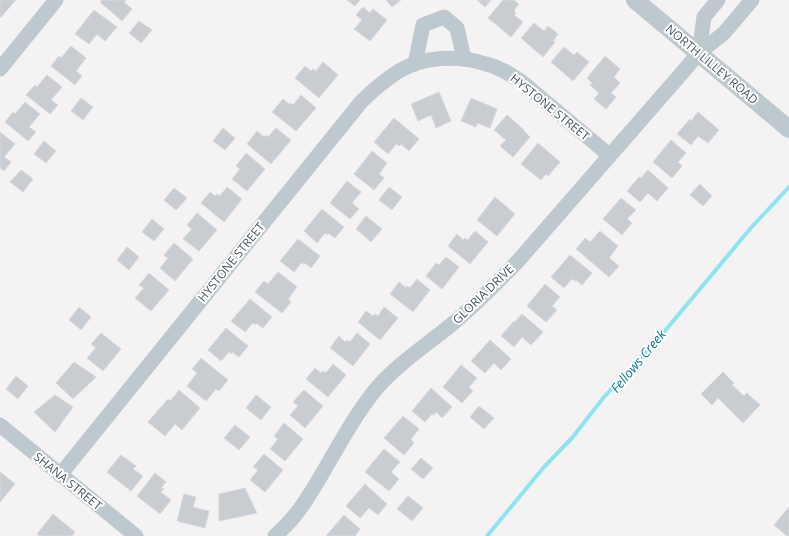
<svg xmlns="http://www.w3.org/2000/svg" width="789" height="536" viewBox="0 0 789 536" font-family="'Open Sans',sans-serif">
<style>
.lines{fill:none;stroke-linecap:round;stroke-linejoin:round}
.stream{stroke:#8ce5f0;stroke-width:4}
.building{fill:#c9cdd1;stroke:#d6d9dd}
.minor{stroke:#bdc8cf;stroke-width:15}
.tertiary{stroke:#bdc8cf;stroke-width:18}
.labels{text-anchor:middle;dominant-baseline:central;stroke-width:4;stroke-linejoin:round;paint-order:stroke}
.street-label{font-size:12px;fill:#495760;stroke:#fff}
.water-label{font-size:13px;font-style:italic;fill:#0a7d8c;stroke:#fff}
</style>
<rect width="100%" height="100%" fill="#f4f2f2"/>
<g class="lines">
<polyline class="stream" points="487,536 544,467 572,438 604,397 654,344 750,229 789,187"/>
</g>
<g class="building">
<polygon points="0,0 16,0 0,18"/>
<polygon points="102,0 126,0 124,2 132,9 122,21 100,2"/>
<polygon points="347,0 360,0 355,6"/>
<polygon points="386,0 401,0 392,7"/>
<polygon points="477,0 491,0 485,7"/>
<polygon points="503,0 513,0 519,4 514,10 516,13 514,15 523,22 511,37 488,18"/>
<polygon points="363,7 370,13 373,9 387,20 370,41 354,29 362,20 356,15"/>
<polygon points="94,10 117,27 105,41 97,34 89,44 75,34"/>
<polygon points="139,21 152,30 141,43 129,33"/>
<polygon points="534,23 544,31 548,26 558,34 553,41 555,42 543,57 521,38"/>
<polygon points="71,46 86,58 76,71 82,76 75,85 51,66 59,56 61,58"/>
<polygon points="564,47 574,55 577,52 589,62 573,81 551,62"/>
<polygon points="605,56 620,69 614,77 620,83 611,93 616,97 606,109 594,99 599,93 590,85 592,83 587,78"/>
<polygon points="323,62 338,75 319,98 295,78 305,66 311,71 313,69 316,71"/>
<polygon points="47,75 62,87 51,100 58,105 50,114 26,95 35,85 37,87"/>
<polygon points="439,92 451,121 436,128 431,115 418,121 411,104"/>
<polygon points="301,95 316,108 296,131 272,112 283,99 289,104 291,103 293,105"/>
<polygon points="81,98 93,107 83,120 71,111"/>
<polygon points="471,98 497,109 490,128 477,123 476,127 461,121"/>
<polygon points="25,102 40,114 29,127 36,132 28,141 5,122 13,112 15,114"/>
<polygon points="698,112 719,130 708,143 698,136 691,145 677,134 690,119 691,121"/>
<polygon points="507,115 524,130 524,131 530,137 513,157 500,146 506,140 494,130"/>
<polygon points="394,118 419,139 409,151 401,144 399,146 396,144 388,154 374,142"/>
<polygon points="223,128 235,138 225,150 213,141"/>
<polygon points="276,128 291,140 271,164 247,144 257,131 264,137 266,135 268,137"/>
<polygon points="0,132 15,144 4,157 11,162 4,171 0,168"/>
<polygon points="671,140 686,153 678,162 682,166 672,178 653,162"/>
<polygon points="44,141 56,151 46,163 34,154"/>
<polygon points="538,143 560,162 548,176 546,174 541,180 521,164"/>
<polygon points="372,151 387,163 379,174 384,178 374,190 354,174"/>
<polygon points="246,153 265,169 247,191 232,179 240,169 236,166"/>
<polygon points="21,170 33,179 23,192 10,182"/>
<polygon points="648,170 668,188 657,201 648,193 640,202 627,191 639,177 641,178"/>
<polygon points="347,181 361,192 352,203 359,209 350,219 330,203"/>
<polygon points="700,184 712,196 703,206 690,195"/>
<polygon points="227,187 242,199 224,222 201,203 210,192 215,196 217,194 220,196"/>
<polygon points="389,187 402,197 392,210 379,200"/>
<polygon points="174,188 187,198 176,210 164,200"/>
<polygon points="495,197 515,214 497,236 477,220"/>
<polygon points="621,198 636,210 627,219 632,223 622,235 603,219"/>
<polygon points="322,209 344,227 335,238 328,233 327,235 325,233 317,243 304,231"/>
<polygon points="197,213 217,230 199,251 183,239 192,229 187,225"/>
<polygon points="366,216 382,229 371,242 356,229"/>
<polygon points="152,219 164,229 154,241 142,232"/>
<polygon points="475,231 488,242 470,264 448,246 457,234 463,240 465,238 468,240"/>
<polygon points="600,231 618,246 609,258 619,266 609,277 576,249 585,238 590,242"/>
<polygon points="298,239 320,256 311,268 305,263 304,264 301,263 294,272 280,261"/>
<polygon points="174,243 193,259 175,281 160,268 168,258 164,255"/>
<polygon points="127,247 139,257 129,270 117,260"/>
<polygon points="570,255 592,273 582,285 576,280 575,281 572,279 564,288 551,277"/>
<polygon points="446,257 459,267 442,289 426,276 436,263 439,265"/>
<polygon points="278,272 297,287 288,299 291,302 282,313 255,292 264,281 268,284"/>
<polygon points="149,273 169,290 151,311 135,298 144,288 139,285"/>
<polygon points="417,279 430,290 413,312 390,294 399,282 406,288 407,286 410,288"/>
<polygon points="545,284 560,297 552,306 557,310 546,322 527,306"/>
<polygon points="250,299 272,317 263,328 256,323 255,325 253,323 245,332 231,321"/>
<polygon points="79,307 91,317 81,330 69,320"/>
<polygon points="384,307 398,318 380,340 358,322 366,311 373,316 375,314 378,316"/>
<polygon points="522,314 543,332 531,345 522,337 514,347 501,336 514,321 515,322"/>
<polygon points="226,328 248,346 239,357 232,352 231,354 229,352 221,361 208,350"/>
<polygon points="101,333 121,349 103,371 87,358 96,348 91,344"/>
<polygon points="357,333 370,344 353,366 330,348 339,336 345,342 347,340 350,342"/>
<polygon points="490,340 511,359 501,370 494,363 485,373 471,361"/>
<polygon points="201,358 228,380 219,391 216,389 206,401 187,386 197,373 192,369"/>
<polygon points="74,362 96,377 73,399 56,383"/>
<polygon points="333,364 346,375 328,397 306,379 315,368 321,373 323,371 326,373"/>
<polygon points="461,365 477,378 469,387 473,391 462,403 443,387"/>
<polygon points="723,372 734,383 732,385 744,396 747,393 760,405 743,423 718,398 712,405 701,394"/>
<polygon points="16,376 28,386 18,399 6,389"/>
<polygon points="431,388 452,407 442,418 436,412 434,415 432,414 425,422 412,411"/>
<polygon points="179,390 200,408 182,430 175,424 165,436 148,422 168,399 170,401"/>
<polygon points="304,390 323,406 305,428 290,415 298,406 293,402"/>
<polygon points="55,395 73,407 55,432 34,412"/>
<polygon points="256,395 271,407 261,420 246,408"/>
<polygon points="479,406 494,418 484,429 470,417"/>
<polygon points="403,416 419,429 411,439 414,443 404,455 384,438"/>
<polygon points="284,423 303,439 285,461 270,449 278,439 274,436"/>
<polygon points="235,425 250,437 239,450 224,438"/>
<polygon points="384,449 400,462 391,472 399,479 389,491 365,472"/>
<polygon points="264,454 283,470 265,492 250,480 258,470 253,467"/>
<polygon points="121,455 136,466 133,469 143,476 131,491 107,472"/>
<polygon points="421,458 433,468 423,479 411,469"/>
<polygon points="0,472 15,484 0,502"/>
<polygon points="155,473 166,482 161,488 164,489 161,492 171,500 160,514 137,496"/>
<polygon points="365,484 387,504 378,515 369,508 360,518 346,506"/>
<polygon points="245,488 257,513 219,521 219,494"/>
<polygon points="184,494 196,497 193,507 209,511 205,528 177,521"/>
<polygon points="408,496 423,508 412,521 397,509"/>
<polygon points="789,507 789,536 787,536 774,525"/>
<polygon points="53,514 75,532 72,536 40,536 37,534"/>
<polygon points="344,515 360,529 355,536 326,536"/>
</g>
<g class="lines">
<g class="minor">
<polyline points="699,53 704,17 718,0"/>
<polyline points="415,64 423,25 444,17 457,28 464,59"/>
<polyline points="0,69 56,0"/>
<polyline points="0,425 136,536"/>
<path d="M60 475 361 102C373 90 385 80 399 71 424 56 459 55 486 64 499 67 510 74 522 82L609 155"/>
<path d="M275 536C296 518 308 498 322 474 339 445 355 415 376 389 399 362 430 343 457 320 478 302 498 282 518 261L681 74 699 53 724 33 752 0"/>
</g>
<polyline class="tertiary" points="635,0 789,129"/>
</g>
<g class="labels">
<g class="street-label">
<text transform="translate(712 64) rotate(40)">NORTH LILLEY ROAD</text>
<text transform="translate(550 107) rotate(39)">HYSTONE STREET</text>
<text transform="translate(231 262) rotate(-51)">HYSTONE STREET</text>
<text transform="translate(483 294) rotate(-44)">GLORIA DRIVE</text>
<text transform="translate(68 481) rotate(39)">SHANA STREET</text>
</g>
<g class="water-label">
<text transform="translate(638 361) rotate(-50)">Fellows Creek</text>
</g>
</g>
</svg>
